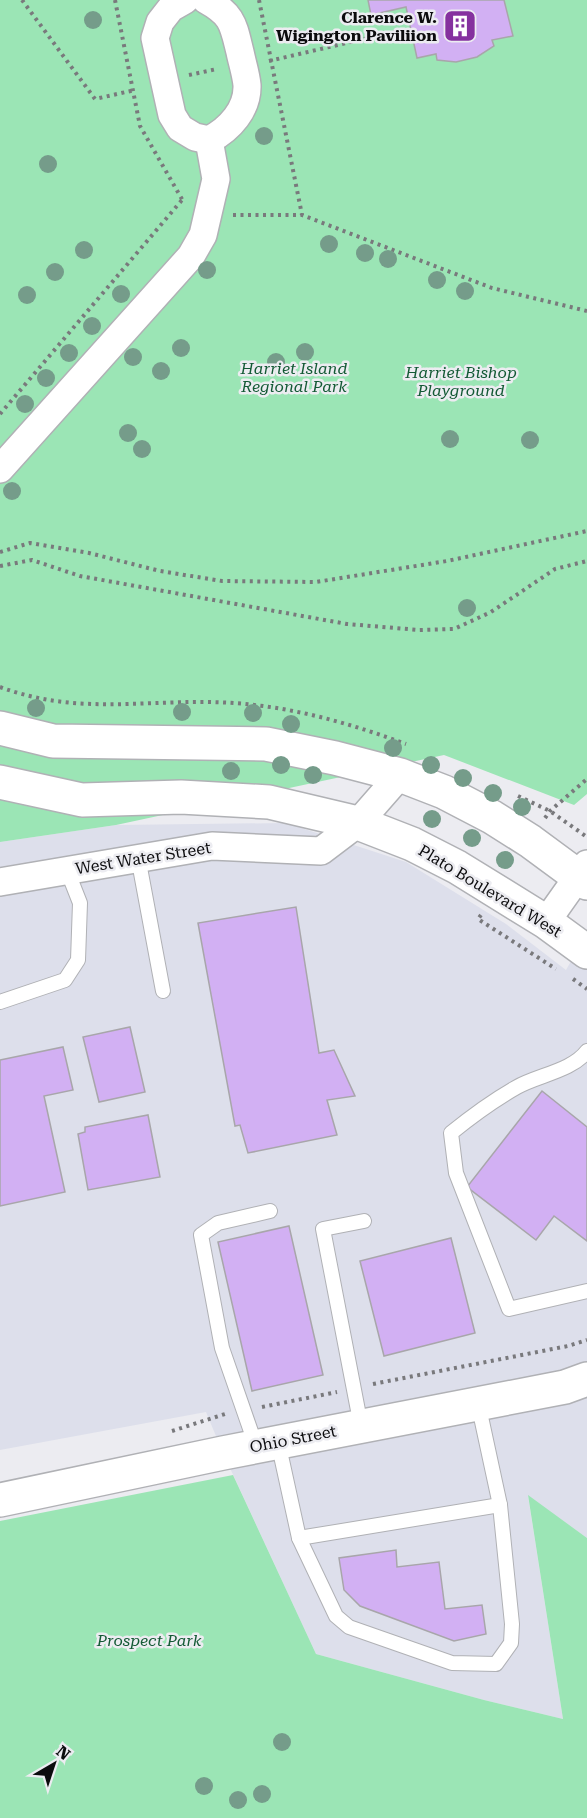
<svg xmlns="http://www.w3.org/2000/svg" width="587" height="1818" viewBox="0 0 587 1818" font-family="'Roboto Serif',serif">
<style>
.built{fill:#dddfeb}
.green{fill:#9be5b5}
.building{fill:#d2b0f3;stroke:#a8a6aa;stroke-width:1.5}
.lines{fill:none;stroke-linecap:round;stroke-linejoin:round}
.lane-casing{stroke:#b0b1b5;stroke-width:16}
.street-casing{stroke:#b0b1b5;stroke-width:30}
.secondary-casing{stroke:#b0b1b5;stroke-width:36}
.path{stroke:#79797c;stroke-width:4;stroke-dasharray:3 4.5;stroke-linecap:butt}
.lane{stroke:#fff;stroke-width:14}
.street{stroke:#fff;stroke-width:27}
.secondary{stroke:#fff;stroke-width:33}
.tree{fill:#759c8a}
.labels{text-anchor:middle;dominant-baseline:central;stroke-width:5;stroke-linejoin:round;paint-order:stroke}
.poi-label{font-size:16px;font-weight:bold;fill:#0b0b0d;stroke:#ececf1;text-anchor:end}
.park-label{font-size:16px;font-style:italic;fill:#135a35;stroke:#ececf1}
.street-label{font-size:16px;fill:#0b0b0d;stroke:#ececf1}
</style>
<rect width="100%" height="100%" fill="#ececf1"/>
<polygon class="built" points="286,823 406,862 506,924 566,970 587,933 587,1538 528,1496 563,1719 484,1700 316,1654 223,1453 206,1412 0,1450 0,842 116,825"/>
<g class="green">
<polygon points="0,0 587,0 587,794 574,805 444,755 116,825 0,842"/>
<polygon points="233,1475 316,1654 484,1700 563,1719 528,1495 587,1538 587,1818 0,1818 0,1521"/>
</g>
<g class="building">
<polygon points="368,0 504,0 513,36 492,40 494,46 477,57 456,62 437,60 436,54 417,58 406,7 371,15"/>
<polygon points="296,907 319,1053 334,1050 355,1096 327,1100 337,1135 248,1153 240,1125 235,1126 198,923"/>
<polygon points="130,1027 145,1092 99,1102 83,1037"/>
<polygon points="63,1047 73,1090 44,1096 65,1192 0,1206 0,1060"/>
<polygon points="542,1091 587,1127 587,1241 554,1216 536,1240 467,1187"/>
<polygon points="148,1115 160,1177 88,1190 78,1134 85,1132 85,1127"/>
<polygon points="289,1226 323,1375 252,1391 218,1242"/>
<polygon points="451,1238 475,1333 384,1356 360,1261"/>
<polygon points="396,1550 397,1567 439,1562 445,1609 482,1605 486,1634 454,1641 360,1606 344,1590 339,1558"/>
</g>
<g class="lines">
<g class="lane-casing">
<g id="lane">
<polyline points="138,857 163,991"/>
<polyline points="0,1002 65,980 78,960 80,903 67,870"/>
<path d="M587 1051C572 1071 538 1075 517 1087 494 1100 472 1116 451 1133L456 1173 509 1309 587 1291"/>
<polyline points="361,1426 323,1229 364,1221"/>
<polyline points="278,1442 299,1538 500,1505 478,1403"/>
<polyline points="256,1446 222,1348 201,1235 218,1223 270,1211"/>
<polyline points="299,1538 336,1616 349,1627 452,1663 496,1664 511,1643 512,1624 500,1505"/>
</g>
</g>
<g class="street-casing">
<g id="street">
<path d="M185 0 171 8 160 22 155 38 172 115 180 128 195 137 209 140C230 129 248 109 247 85 246 74 242 62 240 52 233 24 233 15 206 0"/>
<polyline points="0,469 191,256 203,235 216,179 209,140"/>
<polyline points="0,882 212,846 321,851 358,823 400,775"/>
<polyline points="546,922 587,864"/>
</g>
</g>
<g class="secondary-casing">
<g id="secondary">
<polyline points="0,728 53,741 266,744 335,758 400,775 444,792 492,817 530,841 587,883"/>
<polyline points="0,782 82,800 181,797 269,802 358,823 412,844 457,867 546,922 587,952"/>
<polyline points="0,1500 223,1453 565,1387 587,1379"/>
</g>
</g>
<g class="path">
<polyline points="22,0 95,99 135,90"/>
<polyline points="115,0 140,126 183,201"/>
<polyline points="259,0 302,215"/>
<polyline points="269,61 398,31"/>
<polyline points="189,75 217,69"/>
<polyline points="233,215 302,215 492,288 587,311"/>
<polyline points="0,414 182,200"/>
<polyline points="0,552 30,543 89,553 160,571 222,581 316,582 447,561 587,531"/>
<polyline points="0,566 32,560 80,576 347,624 419,630 454,629 491,612 555,569 587,561"/>
<path d="M0 687C73 714 135 701 209 702 278 703 341 720 406 744"/>
<polyline points="518,796 550,811 587,837"/>
<polyline points="545,818 550,811 587,779"/>
<polyline points="481,915 478,919 556,969"/>
<polyline points="573,979 587,989"/>
<polyline points="373,1384 568,1346 587,1340"/>
<polyline points="262,1407 337,1392"/>
<polyline points="172,1431 225,1414"/>
</g>
<use href="#lane" class="lane"/>
<use href="#street" class="street"/>
<use href="#secondary" class="secondary"/>
</g>
<g class="tree">
<circle cx="93" cy="20" r="9"/>
<circle cx="264" cy="136" r="9"/>
<circle cx="48" cy="164" r="9"/>
<circle cx="329" cy="244" r="9"/>
<circle cx="84" cy="250" r="9"/>
<circle cx="365" cy="253" r="9"/>
<circle cx="388" cy="259" r="9"/>
<circle cx="207" cy="270" r="9"/>
<circle cx="55" cy="272" r="9"/>
<circle cx="437" cy="280" r="9"/>
<circle cx="465" cy="291" r="9"/>
<circle cx="121" cy="294" r="9"/>
<circle cx="27" cy="295" r="9"/>
<circle cx="92" cy="326" r="9"/>
<circle cx="181" cy="348" r="9"/>
<circle cx="305" cy="352" r="9"/>
<circle cx="69" cy="353" r="9"/>
<circle cx="133" cy="357" r="9"/>
<circle cx="276" cy="362" r="9"/>
<circle cx="161" cy="371" r="9"/>
<circle cx="46" cy="378" r="9"/>
<circle cx="25" cy="404" r="9"/>
<circle cx="128" cy="433" r="9"/>
<circle cx="450" cy="439" r="9"/>
<circle cx="530" cy="440" r="9"/>
<circle cx="142" cy="449" r="9"/>
<circle cx="12" cy="491" r="9"/>
<circle cx="467" cy="608" r="9"/>
<circle cx="36" cy="708" r="9"/>
<circle cx="182" cy="712" r="9"/>
<circle cx="253" cy="713" r="9"/>
<circle cx="291" cy="724" r="9"/>
<circle cx="393" cy="748" r="9"/>
<circle cx="281" cy="765" r="9"/>
<circle cx="431" cy="765" r="9"/>
<circle cx="231" cy="771" r="9"/>
<circle cx="313" cy="775" r="9"/>
<circle cx="463" cy="778" r="9"/>
<circle cx="493" cy="793" r="9"/>
<circle cx="522" cy="807" r="9"/>
<circle cx="432" cy="819" r="9"/>
<circle cx="472" cy="838" r="9"/>
<circle cx="505" cy="860" r="9"/>
<circle cx="282" cy="1742" r="9"/>
<circle cx="204" cy="1786" r="9"/>
<circle cx="262" cy="1794" r="9"/>
<circle cx="238" cy="1800" r="9"/>
</g>
<defs>
<g id="building-square" transform="scale(1.725)"><rect x="-9" y="-9" width="18" height="18" rx="4" fill="#85319f" stroke="#ececf1"/><path d="M-4-6H4V6H1V3H-1V6H-4ZM-2.5-4.3h1.7v1.8h-1.7ZM.8-4.3h1.7v1.8H.8ZM-2.5-1h1.7V.8h-1.7ZM.8-1h1.7V.8H.8Z" fill="#fff"/></g>
</defs>
<g fill-rule="evenodd">
<use href="#building-square" x="460" y="26"/>
</g>
<g class="labels">
<g class="poi-label">
<text x="437" y="17">Clarence W.<tspan x="437" dy="18">Wigington Paviliion</tspan></text>
</g>
<g class="park-label">
<text x="294" y="368">Harriet Island<tspan x="294" dy="18">Regional Park</tspan></text>
<text x="461" y="372">Harriet Bishop<tspan x="461" dy="18">Playground</tspan></text>
<text x="149" y="1640">Prospect Park</text>
</g>
<g class="street-label">
<text transform="translate(143 858) rotate(-9)">West Water Street</text>
<text transform="translate(490 891) rotate(31)">Plato Boulevard West</text>
<text transform="translate(293 1439) rotate(-11)">Ohio Street</text>
</g>
</g>
<g transform="translate(54 1764) rotate(39)" stroke="#ececf1" stroke-width="4.5" paint-order="stroke">
<path d="M0-4.5L10 22L0 15L-10 22Z" fill="#0b0b0d"/>
<text y="-9" font-size="16" font-weight="bold" text-anchor="middle" fill="#0b0b0d">N</text>
</g>
</svg>
